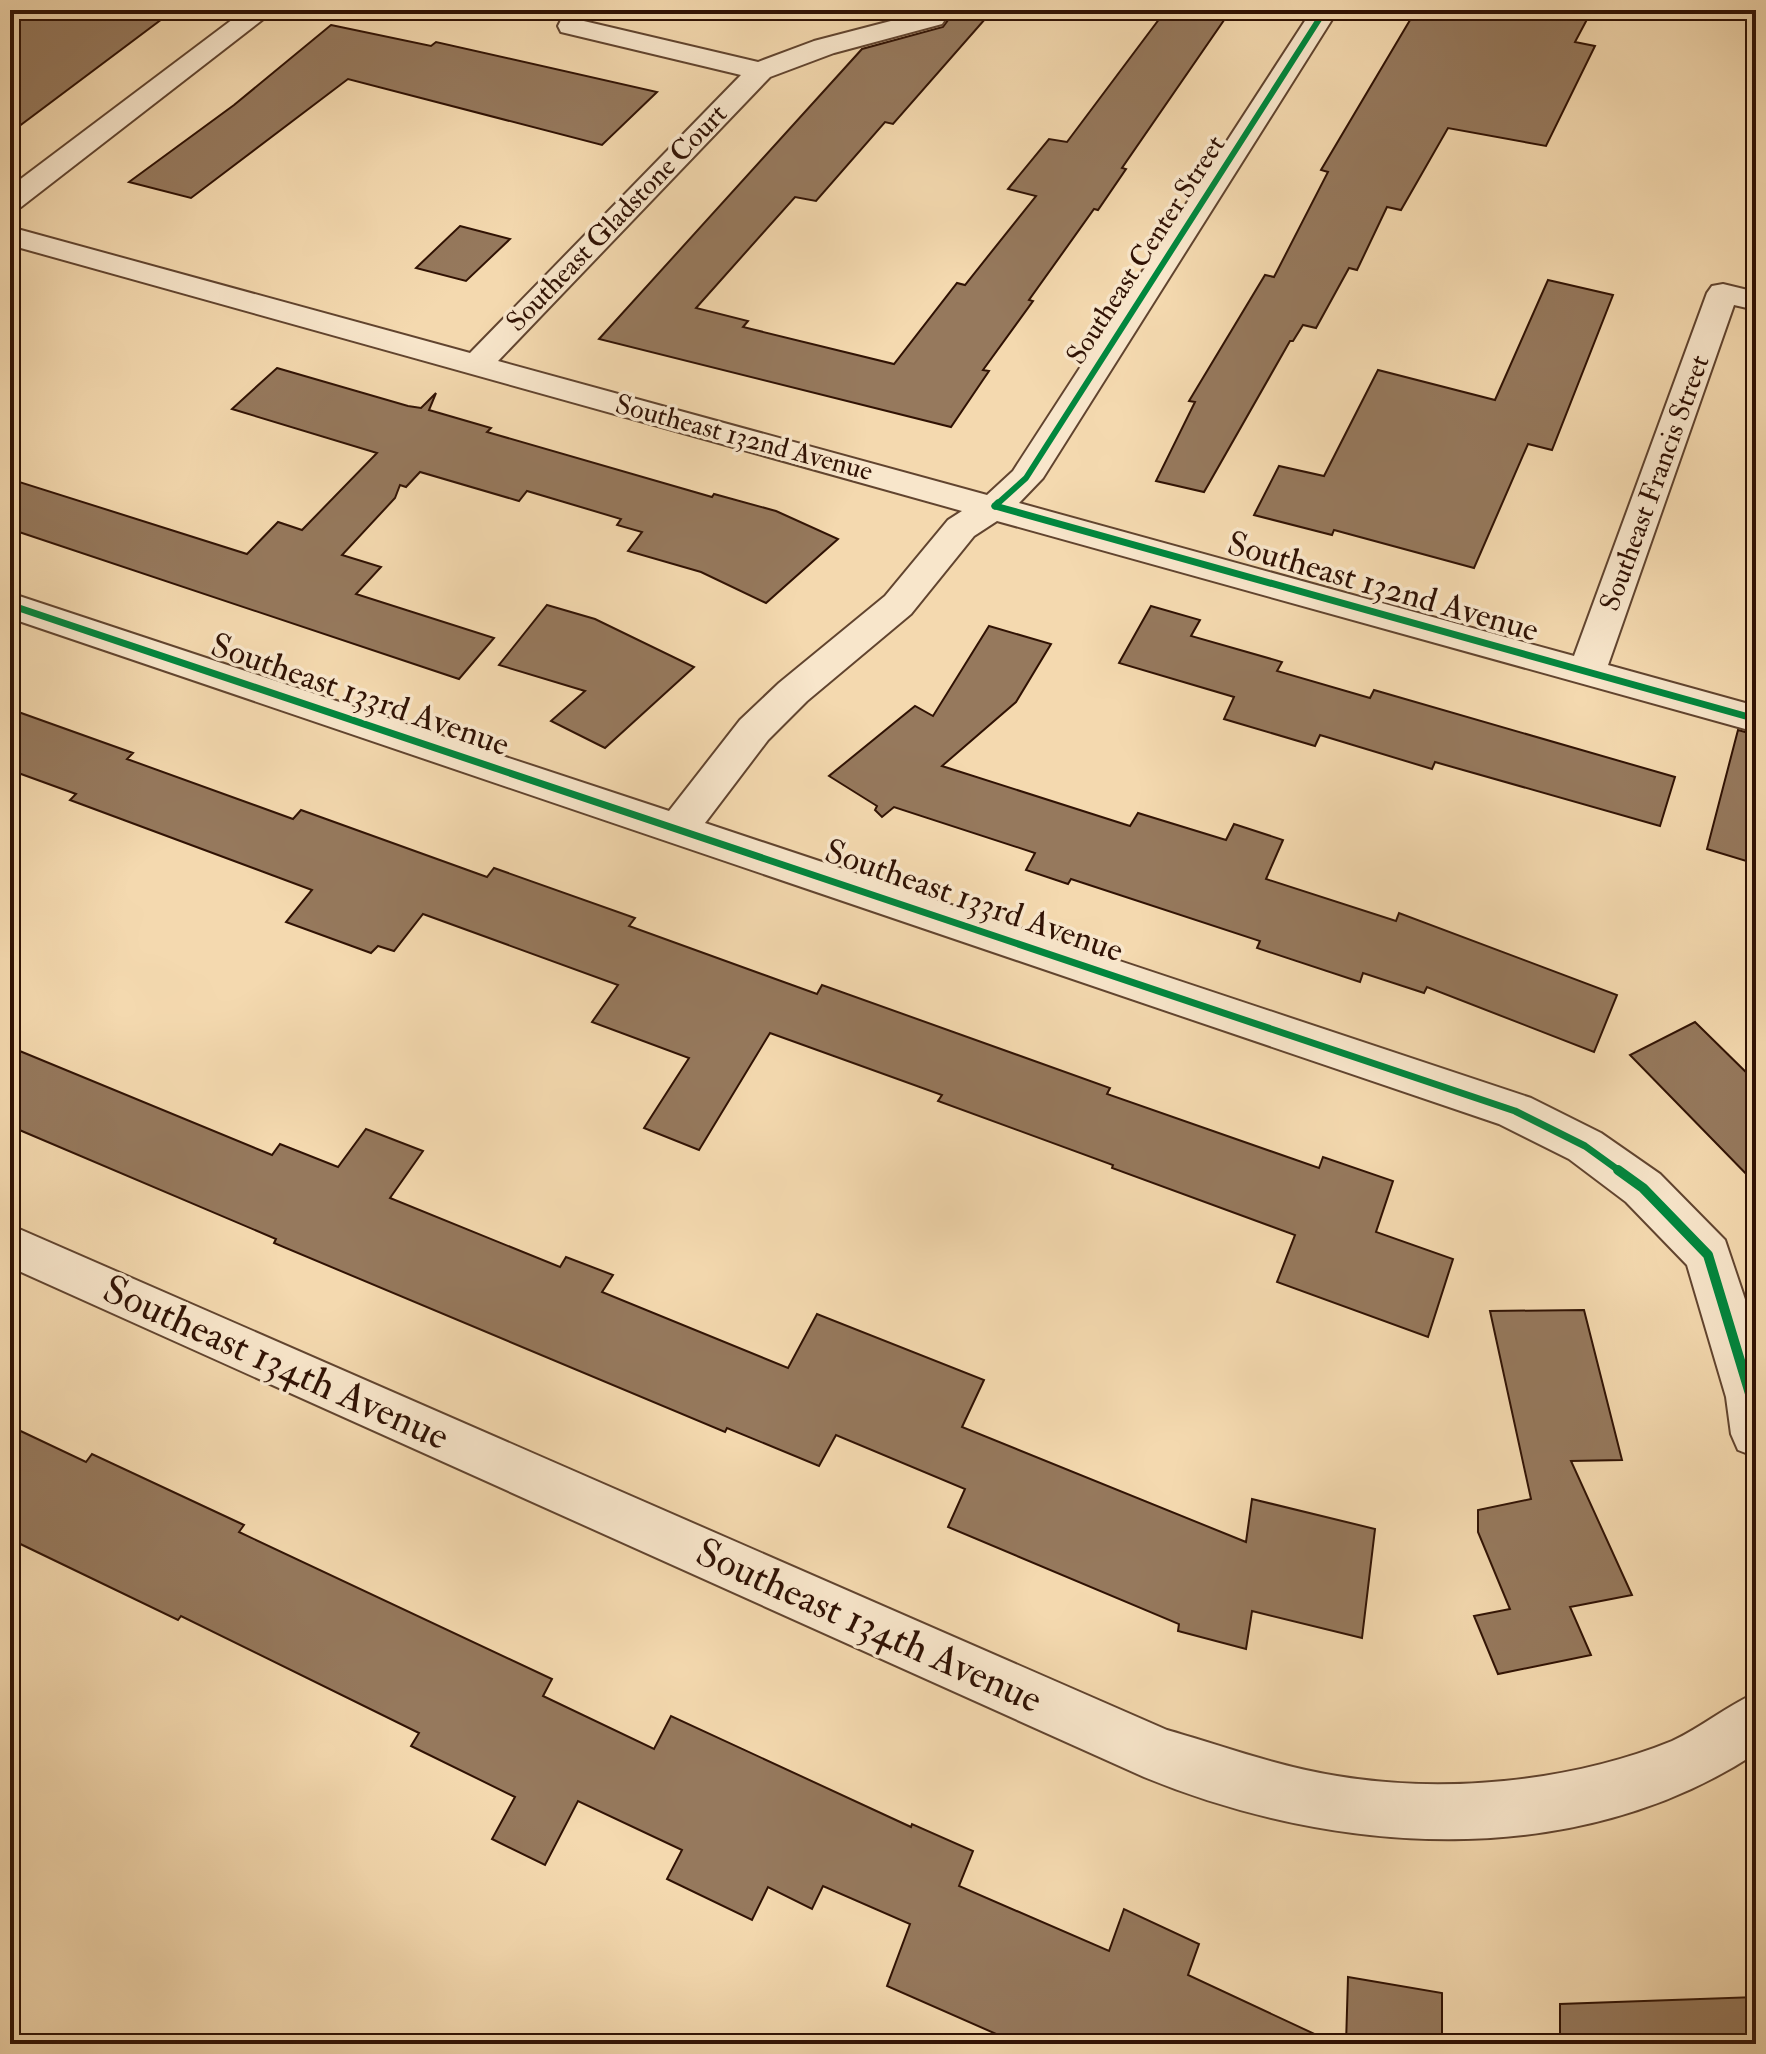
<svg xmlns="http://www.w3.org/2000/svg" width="1766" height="2054" viewBox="0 0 1766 2054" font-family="'IM FELL Double Pica',serif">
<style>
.building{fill:#96795d;stroke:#301204;stroke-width:2}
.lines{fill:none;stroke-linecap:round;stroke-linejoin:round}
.minor-casing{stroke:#61442f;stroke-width:4}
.minor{fill:#f8e6cb;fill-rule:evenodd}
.cycleway-far2-casing{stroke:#f8e6cb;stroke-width:9}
.cycleway-far1-casing{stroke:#f8e6cb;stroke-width:12}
.cycleway-casing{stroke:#f8e6cb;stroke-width:15}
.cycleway-far2{stroke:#00873e;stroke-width:6}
.cycleway-far1{stroke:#00873e;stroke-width:7}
.cycleway{stroke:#00873e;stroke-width:10}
.labels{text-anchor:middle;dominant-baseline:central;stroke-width:7;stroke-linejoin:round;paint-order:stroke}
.far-street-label{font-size:28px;fill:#301204;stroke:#f8e6cb}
.street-label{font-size:34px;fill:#301204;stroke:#f8e6cb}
.near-street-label{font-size:40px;fill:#301204;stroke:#f8e6cb}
</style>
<rect width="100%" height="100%" fill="#f4d9af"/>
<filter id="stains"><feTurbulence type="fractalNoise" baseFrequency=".0025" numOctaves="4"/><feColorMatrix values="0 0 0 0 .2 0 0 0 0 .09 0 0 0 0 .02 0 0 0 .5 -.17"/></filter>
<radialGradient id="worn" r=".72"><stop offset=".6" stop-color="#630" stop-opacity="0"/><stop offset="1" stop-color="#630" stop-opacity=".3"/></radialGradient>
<g class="building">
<polygon points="10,10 174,10 10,133"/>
<polygon points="944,10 993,10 893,124 885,122 816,201 795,197 696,308 748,321 743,327 894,364 957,283 965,285 1036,196 1008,189 1049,139 1067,142 1166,10 1231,10 1122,168 1126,169 1098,210 1094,209 1029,300 1033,301 983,370 989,371 951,427 599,339 862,49 943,27 948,20"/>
<polygon points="1416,10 1592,10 1575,42 1595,46 1546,146 1448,128 1401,210 1387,207 1357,270 1349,268 1316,328 1303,325 1293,341 1290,341 1204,492 1156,481 1195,402 1189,401 1265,275 1274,277 1328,172 1321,170"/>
<polygon points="331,25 431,46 436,42 657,92 602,145 348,79 191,198 129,182 234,105"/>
<polygon points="460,226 510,239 466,281 416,268"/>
<polygon points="1548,280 1613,295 1552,450 1528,444 1474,568 1334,530 1332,535 1254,515 1279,466 1324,476 1378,370 1495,400"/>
<polygon points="277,368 408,406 421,408 436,393 429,410 491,428 487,432 712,497 714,494 776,511 838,539 766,603 701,572 628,551 642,532 617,525 621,519 527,491 519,501 420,472 406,487 400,485 395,498 342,555 381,567 356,594 494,638 459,679 10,529 10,479 247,554 278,522 302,530 377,453 232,409"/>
<polygon points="547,605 595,619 694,667 605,748 551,721 585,691 499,665"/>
<polygon points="1151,606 1200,620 1191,636 1282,662 1277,671 1370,698 1374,690 1675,777 1660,826 1435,762 1432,769 1320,735 1315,746 1224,719 1234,697 1119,663"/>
<polygon points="989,626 1051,644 1016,702 942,766 1130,826 1138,813 1226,840 1234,824 1283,840 1266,879 1396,921 1399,913 1617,995 1594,1052 1427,987 1424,993 1363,973 1360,982 1257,948 1260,941 1071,879 1068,884 1026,870 1035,853 894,807 882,817 875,810 877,806 829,776 915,706 933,716"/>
<polygon points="10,709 133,753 127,759 293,819 301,810 487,877 494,868 635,918 629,926 817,994 822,985 1110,1088 1107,1094 1319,1168 1323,1157 1393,1181 1376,1232 1453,1259 1428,1337 1277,1282 1295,1235 1112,1168 1113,1165 938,1101 942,1095 770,1033 699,1150 644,1128 689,1058 592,1022 618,985 423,914 394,951 378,946 371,953 286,922 312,890 70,800 76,794 10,770"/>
<polygon points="1738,730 1756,735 1756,864 1707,849"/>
<polygon points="1695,1022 1756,1082 1756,1184 1630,1055"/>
<polygon points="10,1047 272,1155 280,1144 338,1167 366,1129 423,1151 390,1198 560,1267 566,1257 613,1275 602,1292 788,1368 817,1314 984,1380 962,1427 1246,1542 1252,1499 1375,1529 1362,1638 1252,1611 1246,1649 1178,1631 1179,1624 948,1527 965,1489 836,1435 819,1466 727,1428 725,1432 274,1243 276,1239 10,1126"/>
<polygon points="1584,1310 1622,1460 1571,1461 1632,1595 1570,1607 1591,1655 1498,1674 1474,1616 1510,1609 1478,1532 1478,1510 1531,1499 1490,1311"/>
<polygon points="10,1426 86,1462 92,1454 244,1525 239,1532 552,1679 543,1696 654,1749 671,1716 911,1827 912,1824 973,1851 959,1886 1109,1951 1124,1909 1199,1944 1188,1975 1336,2044 1019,2044 887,1986 910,1924 823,1886 812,1909 768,1887 752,1920 667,1879 682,1850 578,1801 545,1865 492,1839 515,1797 411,1746 419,1733 181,1616 178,1620 10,1539"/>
<polygon points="1348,1977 1442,1993 1442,2044 1346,2044"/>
<polygon points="1756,1997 1756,2044 1560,2044 1560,2004"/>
</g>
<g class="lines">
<g class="minor-casing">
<g id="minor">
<polygon points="245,10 275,10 21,207 10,210 10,187"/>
<polygon points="933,10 942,12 946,18 942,24 834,53 770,77 498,361 987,495 1013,471 1312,10 1338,10 1043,478 1019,503 1574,656 1707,293 1712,286 1723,284 1756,292 1756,310 1734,305 1608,665 1756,706 1756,732 997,521 974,536 911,614 807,701 768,740 705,823 1531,1098 1601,1133 1660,1174 1725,1240 1756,1332 1756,1457 1738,1450 1731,1434 1726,1397 1687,1265 1626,1202 1569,1159 1499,1124 10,618 10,593 669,811 740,720 779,683 885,596 948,520 962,511 10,245 10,227 470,353 741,75 561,32 558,26 561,20 571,18 758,62 814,41"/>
<path d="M10 1225 1167 1730C1223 1746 1279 1767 1337 1776 1444 1794 1571 1782 1672 1741 1701 1728 1726 1706 1756 1693V1753C1576 1872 1336 1856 1144 1777L10 1267Z"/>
</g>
</g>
<use href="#minor" class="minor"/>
<g class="cycleway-far2-casing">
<polyline id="cycleway-far2" points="996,505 1026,478 1325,10"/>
</g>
<g class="cycleway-far1-casing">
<g id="cycleway-far1">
<polyline points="995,506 1756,719"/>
<polyline points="995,506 998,503"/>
<polyline points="10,605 1515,1111 1585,1146 1621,1172"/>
</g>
</g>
<g class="cycleway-casing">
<polyline id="cycleway" points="1618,1170 1643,1188 1708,1255 1751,1397 1756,1434"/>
</g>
<use href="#cycleway-far2" class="cycleway-far2"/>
<use href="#cycleway-far1" class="cycleway-far1"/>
<use href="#cycleway" class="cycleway"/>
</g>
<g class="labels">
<g class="far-street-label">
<text transform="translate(617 218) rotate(-46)">Southeast Gladstone Court</text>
<text transform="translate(1146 250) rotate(-57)">Southeast Center Street</text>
<text transform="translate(744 438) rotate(15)">Southeast 132nd Avenue</text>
<text transform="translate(1655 483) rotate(-70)">Southeast Francis Street</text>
</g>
<g class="street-label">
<text transform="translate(1383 587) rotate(16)">Southeast 132nd Avenue</text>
<text transform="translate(360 695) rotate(19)">Southeast 133rd Avenue</text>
<text transform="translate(974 901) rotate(19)">Southeast 133rd Avenue</text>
</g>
<g class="near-street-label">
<text transform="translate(276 1363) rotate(24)">Southeast 134th Avenue</text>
<text transform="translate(869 1626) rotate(24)">Southeast 134th Avenue</text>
</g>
</g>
<rect width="1766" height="2054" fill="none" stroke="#f4d9af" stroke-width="40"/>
<rect x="12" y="12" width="1742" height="2030" fill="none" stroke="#301204" stroke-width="4"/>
<rect x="20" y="20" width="1726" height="2014" fill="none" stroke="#301204" stroke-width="2"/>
<rect width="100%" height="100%" filter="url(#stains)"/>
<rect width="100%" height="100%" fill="url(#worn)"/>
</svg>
